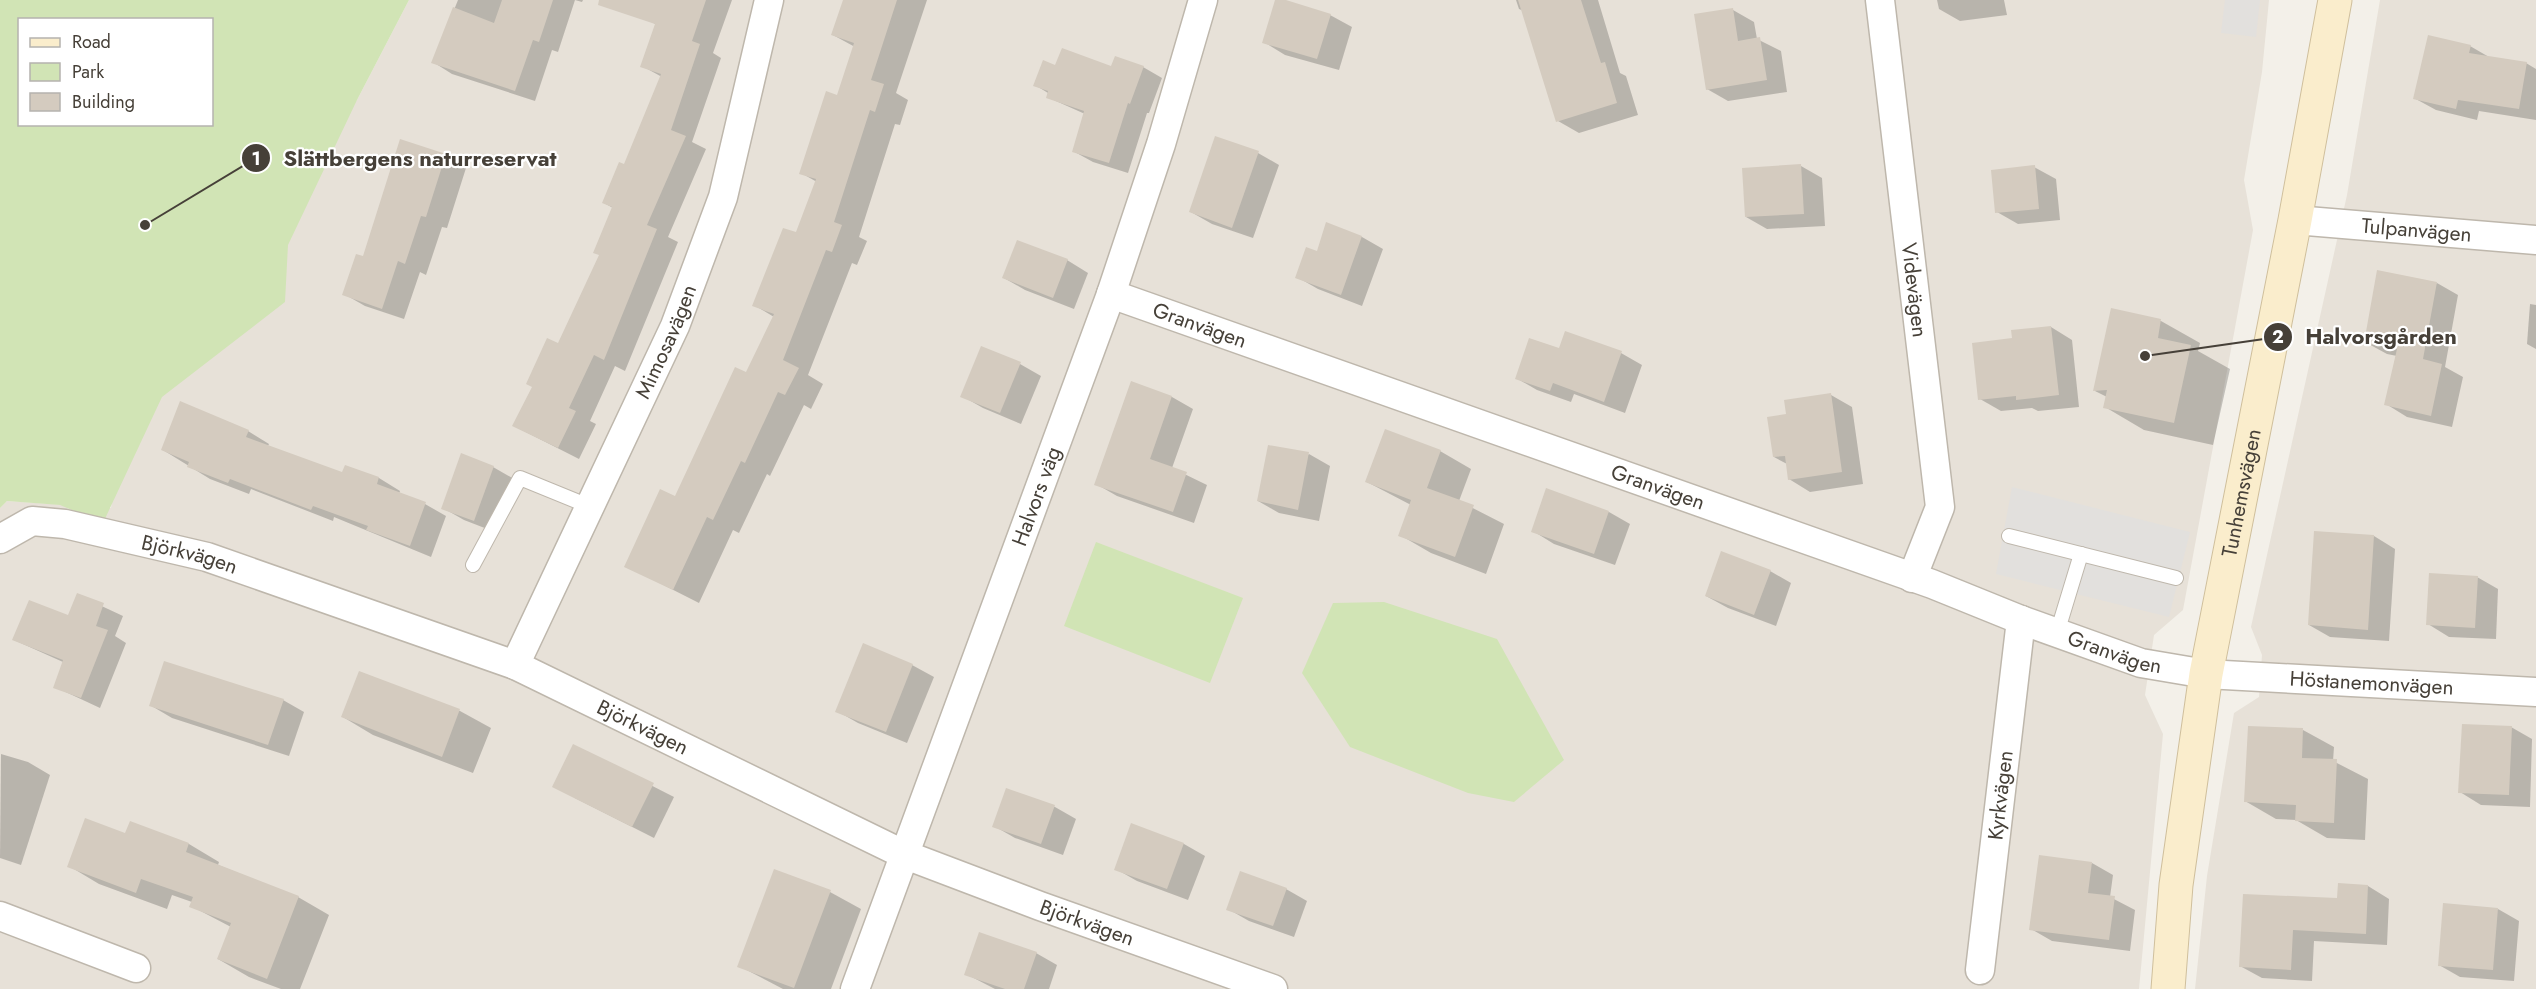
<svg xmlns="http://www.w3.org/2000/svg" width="2536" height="989" viewBox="0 0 2536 989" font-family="Jost,sans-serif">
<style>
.residential{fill:#e7e1d8}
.green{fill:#d1e4b5;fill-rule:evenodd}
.parking{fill:#e2e0dd}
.shadow{fill:#0003}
.building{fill:#d4cbbf}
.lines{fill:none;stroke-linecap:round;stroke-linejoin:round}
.lane-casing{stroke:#beb7ac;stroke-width:16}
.street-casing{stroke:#beb7ac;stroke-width:31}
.secondary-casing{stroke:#cfbf9c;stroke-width:35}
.lane{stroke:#fff;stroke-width:14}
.street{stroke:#fff;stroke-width:28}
.secondary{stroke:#faedcc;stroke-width:33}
.labels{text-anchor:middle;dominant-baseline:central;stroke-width:4.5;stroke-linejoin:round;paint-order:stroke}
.street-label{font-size:21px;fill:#464038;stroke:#fff}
.leader{fill:none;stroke:#464038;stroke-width:2}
.callout-dot{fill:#464038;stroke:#fff;stroke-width:2}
.mark-label{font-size:18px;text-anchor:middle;font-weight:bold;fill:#fff}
.callout-label{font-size:22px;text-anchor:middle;font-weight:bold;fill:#464038;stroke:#fff;stroke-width:4.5;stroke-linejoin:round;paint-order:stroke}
</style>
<rect width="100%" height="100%" fill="#f3f0e9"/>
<g class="residential">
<polygon points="409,0 2269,0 2262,72 2244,180 2253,230 2183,610 2154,635 2145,695 2163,734 2139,989 0,989 0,508 7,501 111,508 128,398 357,100"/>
<polygon points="2380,0 2536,0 2536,989 2195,989 2207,876 2234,713 2259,697 2262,655 2251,627 2347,195"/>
</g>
<g class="green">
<path d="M0 0H409L357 100 288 245 285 302 162 397 103 523 60 505 7 501 0 508ZM20 20H212V124H20Z"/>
<polygon points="1096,542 1243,598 1210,683 1064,626"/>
<polygon points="1384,602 1497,639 1564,760 1514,802 1468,793 1350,747 1302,673 1333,603"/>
</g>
<g class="parking">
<polygon points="2225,0 2260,0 2256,37 2221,33"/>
<polygon points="2012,487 2190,532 2169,617 1996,574"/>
</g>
<g class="shadow">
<polygon points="458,0 583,0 582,2 575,0 558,52 552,50 535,101 452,74 433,62"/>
<polygon points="655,0 732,0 713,53 721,58 692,142 706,149 668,237 678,242 625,371 615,366 590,421 596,424 579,459 514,426 559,345 600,255 613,208 604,203 625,166 662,77 642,66 657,25 648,20"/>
<polygon points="844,0 927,0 896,93 908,100 900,125 895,124 859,237 867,241 857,265 852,263 808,375 823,384 811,409 804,405 770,476 767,474 739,533 733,530 699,603 626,566 676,498 747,374 774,317 754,305 796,234 817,182 801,173 838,97 855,47 833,35"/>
<polygon points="1277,0 1330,15 1352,27 1339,70 1285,55 1264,42"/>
<polygon points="1516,0 1598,0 1620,73 1626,76 1638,115 1579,133 1558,121 1524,11 1519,9"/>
<polygon points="1937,0 2004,0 2007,15 1960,21 1939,9"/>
<polygon points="1733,10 1754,22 1757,39 1781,51 1787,92 1728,101 1707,89"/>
<polygon points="2470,46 2489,57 2526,63 2536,69 2536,120 2479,111 2477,120 2436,110 2414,98"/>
<polygon points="1056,67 1143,67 1162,78 1149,113 1147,113 1128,173 1093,162 1073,151 1085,114 1047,97 1048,93 1035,85"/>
<polygon points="1258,153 1279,165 1253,238 1212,224 1191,212"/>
<polygon points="445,155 466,168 447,228 442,227 426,275 420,272 404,319 365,306 344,294 364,258"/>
<polygon points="1801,166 1822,178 1825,226 1767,229 1746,217"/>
<polygon points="2034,167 2056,179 2060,220 2018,224 1997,212"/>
<polygon points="1327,224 1362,237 1383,249 1362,306 1318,289 1297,277 1318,253"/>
<polygon points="1067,260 1088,273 1074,309 1025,290 1004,278"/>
<polygon points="2437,283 2458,295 2445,367 2463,377 2452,427 2407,417 2386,404 2397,356 2387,354 2365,342"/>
<polygon points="2530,304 2536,305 2536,349 2527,344"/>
<polygon points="2112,310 2161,321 2200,343 2198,351 2230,369 2213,445 2144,430 2105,407 2107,397 2095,391"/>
<polygon points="2051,327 2072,340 2079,407 2038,411 2032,408 2001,411 1980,399 2013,339"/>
<polygon points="1560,350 1621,353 1642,365 1625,413 1574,394 1571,402 1537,390 1516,378"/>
<polygon points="1020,364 1041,376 1021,424 983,408 962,396"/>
<polygon points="1132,383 1172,397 1193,409 1172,468 1207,485 1194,523 1117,496 1096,484"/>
<polygon points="1831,395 1852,407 1863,484 1810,492 1789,479 1787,464 1774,457 1788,415"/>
<polygon points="248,431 269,444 268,446 343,474 346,466 379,478 400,491 399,494 425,504 446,516 431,557 334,517 333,521 251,489 249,494 210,479 163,450"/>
<polygon points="1440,451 1471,469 1459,501 1504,524 1486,574 1431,553 1400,535 1411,505 1367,482"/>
<polygon points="1309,454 1330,466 1319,521 1279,513 1258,501"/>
<polygon points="493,467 514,479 495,532 464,520 443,508"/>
<polygon points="1609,512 1630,524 1615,565 1554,544 1533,531"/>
<polygon points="2374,536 2395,549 2389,641 2330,637 2309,625"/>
<polygon points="1770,571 1791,583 1776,626 1728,608 1706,596"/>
<polygon points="2477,577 2498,589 2496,639 2449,637 2428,624"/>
<polygon points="78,595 123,616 115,636 126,643 100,708 55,687 63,662 14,640 69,617"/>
<polygon points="912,665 934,677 907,743 858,723 837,711"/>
<polygon points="360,672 460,711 491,728 473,773 373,735 343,717"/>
<polygon points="283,700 304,712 289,756 172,718 150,705"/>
<polygon points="2511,727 2532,739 2530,807 2481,805 2460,792"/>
<polygon points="2303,730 2334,747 2333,761 2368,779 2365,840 2327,838 2296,820 2276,819 2245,801"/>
<polygon points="574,746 674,797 654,838 575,798"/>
<polygon points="1,754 28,762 50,775 21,865 0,858"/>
<polygon points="1007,790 1055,807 1076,819 1063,855 1015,838 994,826"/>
<polygon points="1132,825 1184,844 1205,856 1188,900 1137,881 1116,869"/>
<polygon points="126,835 189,844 219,862 218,865 298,897 329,915 300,989 281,989 249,977 218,959 231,927 191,906 192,902 172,895 167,909 99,884 69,866"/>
<polygon points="2092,863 2113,875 2110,897 2135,910 2130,951 2052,941 2031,929"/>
<polygon points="2368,886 2389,899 2387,945 2314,941 2312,981 2262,978 2240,966 2245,895 2338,900"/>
<polygon points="1286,889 1307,901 1294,937 1249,921 1228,909"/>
<polygon points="830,892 861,909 831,989 783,989 739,966"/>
<polygon points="2498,909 2519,921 2514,981 2460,977 2439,965"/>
<polygon points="1036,953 1057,965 1049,989 995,989 966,974"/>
</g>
<g class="building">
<polygon points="502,0 553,0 539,42 533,40 515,91 431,63 453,7 494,23"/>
<polygon points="599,0 706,0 692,41 700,44 671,130 686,136 647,225 657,229 604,360 594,355 569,408 576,411 558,448 512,426 532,387 526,384 547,338 558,343 599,255 593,253 612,207 602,203 619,162 624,164 661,74 640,67 655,24 598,5"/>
<polygon points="843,0 897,0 871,80 884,84 875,112 870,110 834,222 842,225 832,252 826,250 783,360 799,368 785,395 778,392 745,463 741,461 713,520 707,517 673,590 624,567 660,489 675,496 735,367 746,372 774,314 752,306 783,228 796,232 816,179 799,174 826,91 837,95 854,43 831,35"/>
<polygon points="1275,0 1286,0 1331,14 1317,59 1262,43"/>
<polygon points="1518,0 1581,0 1601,63 1605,62 1617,103 1556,122"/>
<polygon points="1733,8 1738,41 1760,37 1767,80 1706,90 1694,14"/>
<polygon points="2428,35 2471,45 2469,53 2527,62 2519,109 2458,100 2456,109 2413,99"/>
<polygon points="1062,48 1111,66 1115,56 1144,66 1130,104 1128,103 1109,163 1072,152 1084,111 1046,98 1048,91 1033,86 1043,60 1055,65"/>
<polygon points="1215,136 1259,151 1232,228 1189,212"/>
<polygon points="400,139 446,154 426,217 421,216 405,264 398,261 382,309 342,295 356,254 363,256"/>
<polygon points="1801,164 1804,214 1745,217 1742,168"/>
<polygon points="2035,165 2039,209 1995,213 1991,170"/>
<polygon points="1326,222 1362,236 1341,295 1295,278 1306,247 1317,251"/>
<polygon points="1017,240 1068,259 1053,298 1002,278"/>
<polygon points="2377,270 2437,282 2423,359 2442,364 2431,416 2384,405 2397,349 2364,343"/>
<polygon points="2111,308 2161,319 2158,338 2191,345 2174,423 2103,408 2107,390 2093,391"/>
<polygon points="2051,326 2059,395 2016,400 2016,396 1978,400 1972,343 2012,338 2011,330"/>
<polygon points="1565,331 1622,351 1604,402 1553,383 1550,391 1515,379 1529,338 1559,348"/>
<polygon points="981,346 1021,362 1000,413 960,397"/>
<polygon points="1131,381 1172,396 1150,459 1187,472 1173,512 1094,485"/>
<polygon points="1831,393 1842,472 1788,480 1785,456 1773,457 1767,417 1786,414 1784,400"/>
<polygon points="180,401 249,430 246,437 342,472 345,465 379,477 377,484 426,502 410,546 366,530 368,526 313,506 311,510 230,479 228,483 187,467 189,462 161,450"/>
<polygon points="1385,429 1441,450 1427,488 1474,505 1455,557 1398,536 1411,500 1365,482"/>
<polygon points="1268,445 1309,452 1298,510 1257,501"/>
<polygon points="461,453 494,466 474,521 441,509"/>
<polygon points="1546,488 1609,511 1594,554 1531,532"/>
<polygon points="2314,531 2374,535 2368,630 2308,625"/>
<polygon points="1721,551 1771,570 1754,615 1705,596"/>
<polygon points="2429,573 2478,576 2475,628 2426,625"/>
<polygon points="77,593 104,603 96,626 108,630 81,698 53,688 63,660 12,640 29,600 68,615"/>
<polygon points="863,643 913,664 886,732 835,712"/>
<polygon points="164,661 284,699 268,745 149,706"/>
<polygon points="359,671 460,709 442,757 341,717"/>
<polygon points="2462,724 2512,726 2509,795 2458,793"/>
<polygon points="2248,726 2303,728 2302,758 2337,759 2334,823 2295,821 2296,805 2244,802"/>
<polygon points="573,744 654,783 632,827 552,787"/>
<polygon points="1006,788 1055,805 1041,844 992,827"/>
<polygon points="85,818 125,833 130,821 189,843 186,852 299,896 267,979 217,959 231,923 189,907 193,897 141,879 136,893 67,867"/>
<polygon points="1131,823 1184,843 1167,889 1114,870"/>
<polygon points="2039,855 2092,862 2088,893 2115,896 2109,940 2029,930"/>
<polygon points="774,869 831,890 794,988 737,967"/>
<polygon points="1240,871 1287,888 1273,926 1226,910"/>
<polygon points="2338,883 2368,885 2366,934 2293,930 2291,970 2239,967 2243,894 2337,898"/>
<polygon points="2443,903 2498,908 2493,970 2438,966"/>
<polygon points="979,932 1037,952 1024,989 1005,989 964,975"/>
</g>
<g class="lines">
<g class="lane-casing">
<g id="lane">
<polyline points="2009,536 2176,578"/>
<polyline points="473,565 520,478 591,507"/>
<polyline points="2057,633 2081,554"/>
</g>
</g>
<g class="street-casing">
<g id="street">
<path id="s1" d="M1880 0 1940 507 1912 578"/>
<path id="s2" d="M2295 220 2536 240"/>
<path id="s3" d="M1111 294 1932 584 2021 620 2141 663 2206 674 2536 692"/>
<path id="s4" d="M0 539 32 521 65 524 207 557 515 665 903 854 1040 906 1273 989"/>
<path id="s5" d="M515 665 675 326 723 197 769 0"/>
<polyline points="0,916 136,968"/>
<path id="s6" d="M1980 970 2021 620"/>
<path id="s7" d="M855 989 1111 294 1161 144 1203 0"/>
</g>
</g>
<g class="secondary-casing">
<g id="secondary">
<path id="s8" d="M2168 989 2176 885 2206 674 2295 220 2335 0"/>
</g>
</g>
<use href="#lane" class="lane"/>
<use href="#street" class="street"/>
<use href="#secondary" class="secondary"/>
</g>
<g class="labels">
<g class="street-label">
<text stroke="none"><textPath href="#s2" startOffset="122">Tulpanvägen</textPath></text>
<text stroke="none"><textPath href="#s1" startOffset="292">Videvägen</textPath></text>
<text stroke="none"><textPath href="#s3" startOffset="94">Granvägen</textPath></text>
<text stroke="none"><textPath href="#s5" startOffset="357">Mimosavägen</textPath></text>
<text stroke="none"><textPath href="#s3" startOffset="580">Granvägen</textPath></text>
<text stroke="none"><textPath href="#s8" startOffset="502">Tunhemsvägen</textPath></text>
<text stroke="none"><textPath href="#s7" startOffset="525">Halvors väg</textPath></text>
<text stroke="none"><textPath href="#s4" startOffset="198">Björkvägen</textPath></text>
<text stroke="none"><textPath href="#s3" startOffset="1066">Granvägen</textPath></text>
<text stroke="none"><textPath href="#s3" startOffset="1326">Höstanemonvägen</textPath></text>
<text stroke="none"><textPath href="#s4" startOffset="684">Björkvägen</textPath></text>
<text stroke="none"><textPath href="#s6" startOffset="176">Kyrkvägen</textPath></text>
<text stroke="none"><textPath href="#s4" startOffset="1170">Björkvägen</textPath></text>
</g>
</g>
<path class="leader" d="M145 225L256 158M2145 356L2278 337"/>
<g class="callout-dot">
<circle cx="145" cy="225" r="6"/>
<circle cx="2145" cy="356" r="6"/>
<circle cx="256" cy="158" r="15"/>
<circle cx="2278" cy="337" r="15"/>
</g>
<g class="mark-label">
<text x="256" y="165">1</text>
<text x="2278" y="343">2</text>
</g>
<g class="callout-label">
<text x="420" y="166">Slättbergens naturreservat</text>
<text x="2381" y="344">Halvorsgården</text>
</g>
<rect x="18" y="18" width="195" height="108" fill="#ffffff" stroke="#b5b3af" stroke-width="1.5"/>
<rect x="30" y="38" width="30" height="9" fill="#faedcc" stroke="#b5b3af" stroke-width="1.5"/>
<text x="72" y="48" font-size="18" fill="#464038">Road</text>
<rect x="30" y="63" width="30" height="18" fill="#d1e4b5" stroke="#b5b3af" stroke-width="1.5"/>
<text x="72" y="78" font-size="18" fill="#464038">Park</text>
<rect x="30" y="93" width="30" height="18" fill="#d4cbbf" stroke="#b5b3af" stroke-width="1.5"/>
<text x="72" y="108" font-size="18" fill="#464038">Building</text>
</svg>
